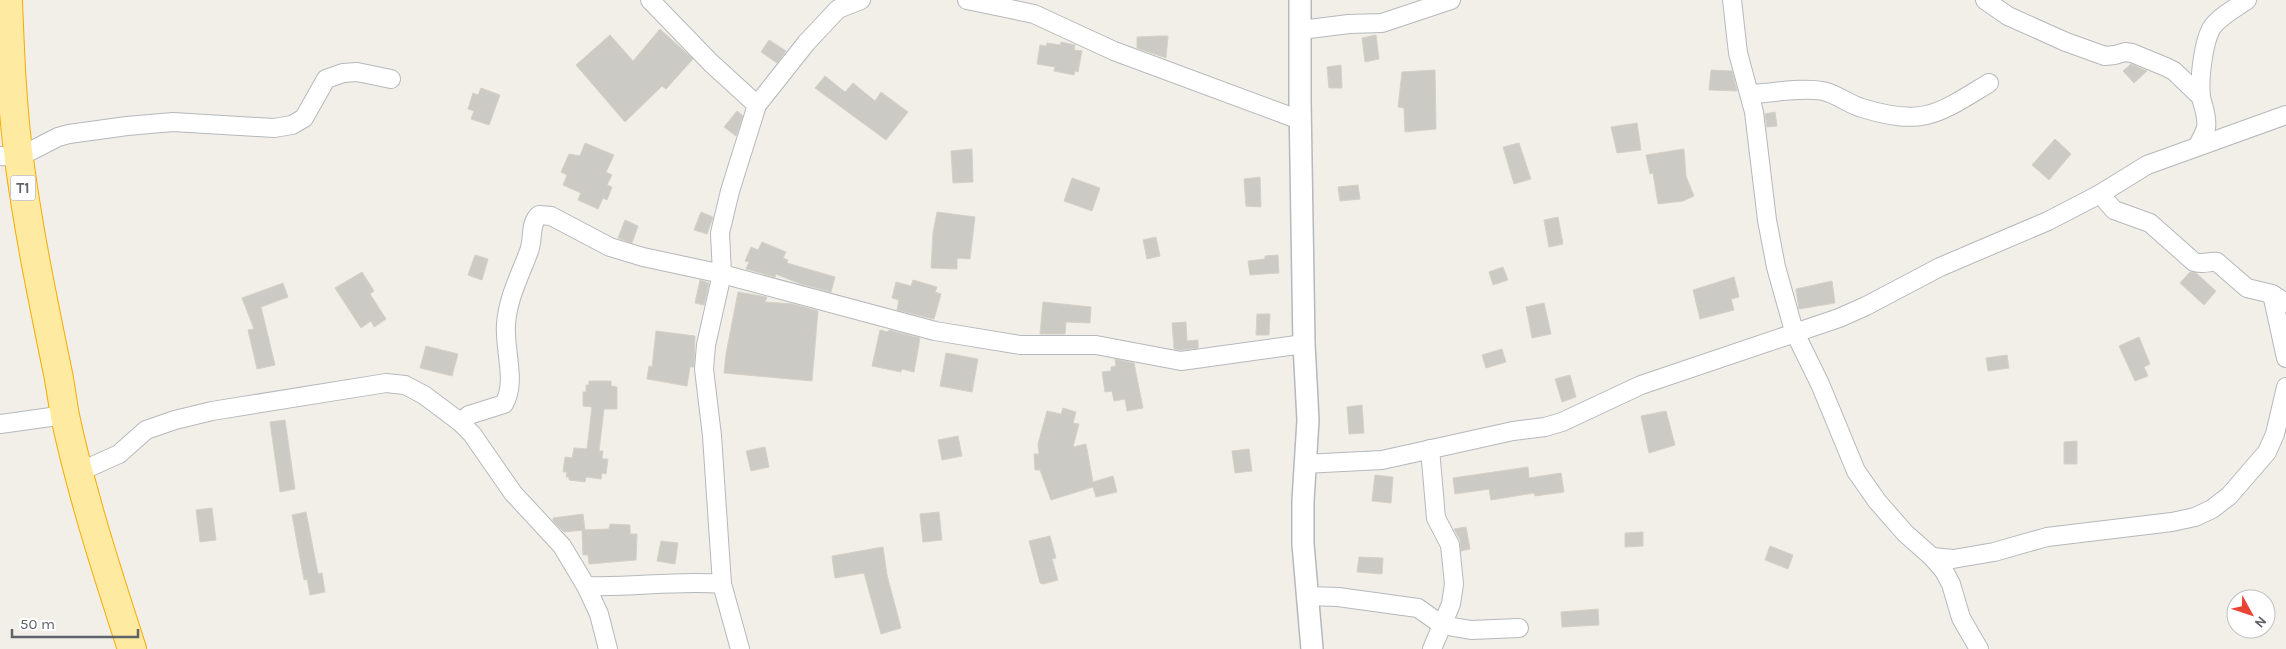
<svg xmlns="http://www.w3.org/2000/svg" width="2286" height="649" viewBox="0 0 2286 649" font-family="Karla,sans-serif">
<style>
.building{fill:#cccac5;stroke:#d6d1c6}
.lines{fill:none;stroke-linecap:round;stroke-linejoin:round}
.minor-casing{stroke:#b5b8bc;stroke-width:20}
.tertiary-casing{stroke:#b5b8bc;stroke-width:24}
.trunk-casing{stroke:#f9ab00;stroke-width:30}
.minor{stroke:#fff;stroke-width:18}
.tertiary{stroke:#fff;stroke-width:21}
.trunk{stroke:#feeaa1;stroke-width:28}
.labels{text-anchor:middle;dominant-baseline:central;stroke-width:4;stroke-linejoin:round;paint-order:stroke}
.shield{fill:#fff;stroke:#8f9295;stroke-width:1}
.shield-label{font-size:15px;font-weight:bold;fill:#5f6368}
</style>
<rect width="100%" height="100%" fill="#f1efe8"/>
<g class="building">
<polygon points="660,29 693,59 666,89 662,86 625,122 576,65 610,35 633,61"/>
<polygon points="1376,35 1379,59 1365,62 1362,38"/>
<polygon points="1160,36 1168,36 1166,58 1137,48 1137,37"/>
<polygon points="769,40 786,51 777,63 761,52"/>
<polygon points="1061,42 1075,45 1074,50 1082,51 1078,72 1075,71 1074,75 1054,71 1055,67 1037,64 1040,45 1046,46 1047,43 1060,45"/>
<polygon points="2131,64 2147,71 2134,83 2123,71"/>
<polygon points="1341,65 1342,88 1329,88 1327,67"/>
<polygon points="1435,70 1436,129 1405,132 1404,108 1398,107 1402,72"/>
<polygon points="1711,70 1732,71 1737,91 1709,90"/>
<polygon points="825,76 845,92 853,83 875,101 881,92 908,112 886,140 815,88"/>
<polygon points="481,88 500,95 489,125 471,119 474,111 468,109 473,93 478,95"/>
<polygon points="737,111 743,116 736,136 724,127"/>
<polygon points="1775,112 1777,126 1767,127 1765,114"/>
<polygon points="1637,123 1641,150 1617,153 1611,127"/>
<polygon points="2055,139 2071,154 2049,180 2032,165"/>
<polygon points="585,143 614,155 606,172 612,175 607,185 612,187 607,200 603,198 598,209 578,200 581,193 563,185 567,175 561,172 569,154 580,156"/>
<polygon points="1519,143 1531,179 1514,184 1503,147"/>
<polygon points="972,149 973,182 953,183 951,151"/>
<polygon points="1684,149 1686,176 1694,196 1683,201 1658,204 1653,173 1650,174 1646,155"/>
<polygon points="1260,177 1261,207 1246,206 1244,179"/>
<polygon points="1072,178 1100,188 1092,211 1064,201"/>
<polygon points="1358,185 1360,199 1340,201 1338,187"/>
<polygon points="701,212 713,217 707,234 694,230"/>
<polygon points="937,212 975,217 970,259 957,258 957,269 931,268 933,233"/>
<polygon points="1558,217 1563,244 1549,247 1544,220"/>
<polygon points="625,220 638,226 632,243 618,238"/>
<polygon points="1156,237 1160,256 1147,259 1143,240"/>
<polygon points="762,242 786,252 783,258 788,260 787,263 835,277 831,292 798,283 776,274 775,277 746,269 749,262 745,261 751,247 758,250"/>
<polygon points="475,255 488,259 482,280 468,275"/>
<polygon points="1278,255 1279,273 1250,275 1248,261 1265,259 1265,256"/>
<polygon points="1503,267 1508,280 1493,285 1489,272"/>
<polygon points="362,272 374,291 370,294 386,319 374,327 371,321 361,328 335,288"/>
<polygon points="2190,272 2196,273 2216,291 2204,305 2180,283"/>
<polygon points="1734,277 1739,297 1731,299 1734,310 1700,319 1693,290"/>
<polygon points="700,280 709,283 704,305 695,303"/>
<polygon points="913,280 937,287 935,292 941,294 934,319 897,310 899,300 892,298 896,282 911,286"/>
<polygon points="1832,281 1835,303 1799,309 1796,289"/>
<polygon points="283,283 288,297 261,307 275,365 257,369 248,330 254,329 242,298"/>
<polygon points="738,292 767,297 765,302 793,304 818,311 812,381 724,373 726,354"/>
<polygon points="1043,302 1091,307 1090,323 1066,322 1065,334 1040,334"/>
<polygon points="1544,303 1551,334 1532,338 1526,307"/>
<polygon points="1257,314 1270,314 1269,335 1256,335"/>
<polygon points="1186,322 1187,341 1198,340 1198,348 1181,350 1174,349 1172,323"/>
<polygon points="880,330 888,332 889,330 920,338 914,372 902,369 901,372 872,366"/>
<polygon points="656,331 695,336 694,367 690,367 687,386 647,379 649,366 652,367"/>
<polygon points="2139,337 2150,364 2144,367 2148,376 2135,381 2119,346"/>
<polygon points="426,346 458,354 452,376 420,368"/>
<polygon points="1502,349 1506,362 1486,368 1482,355"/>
<polygon points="946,353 978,359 972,392 940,386"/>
<polygon points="2007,355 2009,368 1988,371 1986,358"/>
<polygon points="1115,359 1134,363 1143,408 1127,411 1125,399 1114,401 1112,391 1105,392 1102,372 1111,371 1111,367 1116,366"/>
<polygon points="1570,375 1576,397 1562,402 1555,379"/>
<polygon points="589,381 611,381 611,386 617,387 617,409 604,409 599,451 603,451 602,459 608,459 606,474 602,473 601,479 586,477 585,482 569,480 569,477 566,477 567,472 563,472 565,457 572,458 574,448 587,449 592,407 583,406 583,392 586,392 586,385 589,385"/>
<polygon points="1362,405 1364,433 1349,434 1347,407"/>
<polygon points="1063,408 1076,412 1073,423 1079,424 1073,447 1086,444 1093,482 1113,476 1117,492 1096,497 1093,487 1051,500 1040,470 1035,470 1034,454 1039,454 1038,444 1047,411 1061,414"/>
<polygon points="1666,411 1675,445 1649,453 1641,416"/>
<polygon points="285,420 295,489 280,492 270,422"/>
<polygon points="958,436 962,456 942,460 938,440"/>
<polygon points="2077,441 2077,464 2064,464 2064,442"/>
<polygon points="765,447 769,467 751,471 746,451"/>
<polygon points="1249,449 1252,471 1235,473 1232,451"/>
<polygon points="1528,467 1529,478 1561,473 1564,492 1535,496 1534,493 1491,500 1489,489 1455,494 1453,478"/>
<polygon points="1375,475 1393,477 1391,503 1372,501"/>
<polygon points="212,508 216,540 200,542 196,510"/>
<polygon points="306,512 318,574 322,573 325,592 310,595 307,579 304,580 292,515"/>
<polygon points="939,512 942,540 923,542 920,514"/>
<polygon points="583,514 585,530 564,532 553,521 553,518"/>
<polygon points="610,524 630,525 630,534 637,534 636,560 589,564 588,555 583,555 582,530 609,529"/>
<polygon points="1466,527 1470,549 1461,551 1460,540 1454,529"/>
<polygon points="1643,532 1643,546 1625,547 1625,533"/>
<polygon points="1050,536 1056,558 1052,559 1058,580 1043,584 1040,583 1029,541"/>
<polygon points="661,541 678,543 675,564 657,561"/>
<polygon points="1770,546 1793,555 1788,569 1765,560"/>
<polygon points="883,547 887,575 901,628 881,634 864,573 835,578 832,556"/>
<polygon points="1359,557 1383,558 1382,574 1357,572"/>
<polygon points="1598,609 1599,625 1562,627 1561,612"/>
</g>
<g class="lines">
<g class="minor-casing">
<g id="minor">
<polyline points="650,0 711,63 757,105"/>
<polyline points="967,0 1034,14 1114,51 1300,120"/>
<polyline points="1732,0 1738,53 1754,112 1767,220 1776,267 1794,331 1820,384 1856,471 1877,501 1905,533 1932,557 1944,571 1951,584 1961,618 1979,649"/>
<polyline points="1985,0 2008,16 2066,42 2105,56 2115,55 2125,52 2132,53 2166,67 2174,71 2201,97"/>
<polyline points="1301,30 1349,24 1382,23 1451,0"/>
<path d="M1751 94C1774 93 1800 87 1823 91 1837 94 1848 104 1862 108 1924 127 1938 114 1989 83"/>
<path d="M2198 145C2201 140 2204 134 2206 128 2208 117 2203 107 2201 97 2199 80 2203 44 2211 29 2218 17 2236 8 2247 0"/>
<polyline points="0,156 19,157 58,137 69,134 127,126 173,122 274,128 292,125 304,118 326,79 343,73 357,72 391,79"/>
<path d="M2100 194 2114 210 2150 223 2194 262C2203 265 2209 261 2217 262L2247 288 2272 294 2286 303"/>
<polyline points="2272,294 2286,358"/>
<path d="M460 422 469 415 504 404C517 381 504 351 506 324 508 297 520 276 529 251 534 239 529 224 539 215L551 216 610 247 643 257 722 274 935 331 1020 345H1096L1181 361 1304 344"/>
<polyline points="0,424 65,415"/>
<polyline points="1430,449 1436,518 1450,545 1454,584 1451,604 1432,649"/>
<polyline points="1304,464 1382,460 1513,431 1545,427 1562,422 1641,385 1839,318 1866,306 1940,267 2048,221 2100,194 2147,165 2286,115"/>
<polyline points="79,472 119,454 146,430 175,420 212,411 386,383 405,385 424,395 460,422 472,434 513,493 562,546 586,586 599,614 608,649"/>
<polyline points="1932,557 1953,559 1994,552 2047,537 2172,522 2195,517 2212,509 2229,496 2267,452 2275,434 2286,387"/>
<path d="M586 586C631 588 677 580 722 584"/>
<polyline points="1308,596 1338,597 1418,608 1442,625 1471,630 1519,628"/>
<polyline points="740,649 722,584 712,436 704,369 706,345 722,274 720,233 730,191 757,105 807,42 838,9 861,0"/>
</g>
</g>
<g class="tertiary-casing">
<polyline id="tertiary" points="1300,0 1300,101 1304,344 1308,420 1303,501 1303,544 1312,649"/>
</g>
<g class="trunk-casing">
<path id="trunk" d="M8 0C10 53 12 106 19 159 28 228 42 296 56 364 60 381 62 399 65 416 82 495 107 572 132 649"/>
</g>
<use href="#minor" class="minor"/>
<use href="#tertiary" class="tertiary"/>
<use href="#trunk" class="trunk"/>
</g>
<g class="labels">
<rect class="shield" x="10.5" y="175.5" width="25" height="25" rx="4"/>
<g class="shield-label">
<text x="23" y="188">T1</text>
</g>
</g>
<g transform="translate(2251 614) rotate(130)"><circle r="24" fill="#ffffff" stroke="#bfc1c3"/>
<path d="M0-4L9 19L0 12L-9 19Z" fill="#ea4335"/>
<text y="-8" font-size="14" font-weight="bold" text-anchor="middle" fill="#5f6368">N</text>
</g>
<path d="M12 629v8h126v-8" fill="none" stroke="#5f6368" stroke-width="2.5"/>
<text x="20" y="629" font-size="15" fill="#5f6368" stroke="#ffffff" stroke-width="4" paint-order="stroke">50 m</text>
</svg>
